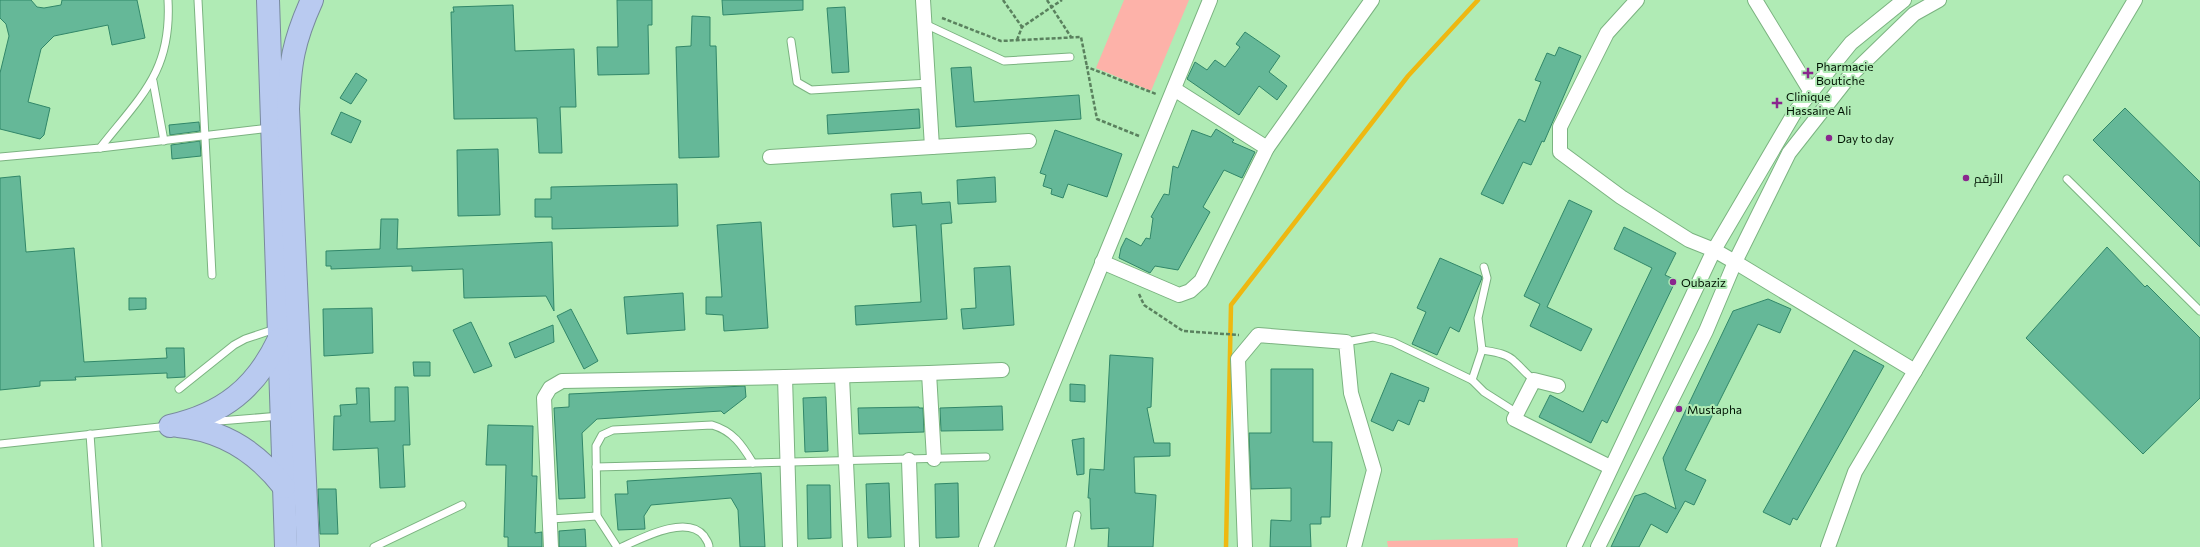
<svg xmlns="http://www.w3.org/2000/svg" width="2200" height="547" viewBox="0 0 2200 547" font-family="Commissioner,Cairo,sans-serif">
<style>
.green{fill:#fdb2a9}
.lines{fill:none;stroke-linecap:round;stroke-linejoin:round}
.stream{stroke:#eeb811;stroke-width:4.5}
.building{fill:#65b898;stroke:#318769}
.lane-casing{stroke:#7bb380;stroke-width:9}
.street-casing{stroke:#7bb380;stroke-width:16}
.highway-casing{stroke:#788a9d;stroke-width:24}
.path{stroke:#5a815e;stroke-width:2.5;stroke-dasharray:4 2;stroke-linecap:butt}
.lane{stroke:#fff;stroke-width:7}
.street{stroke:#fff;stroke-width:14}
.highway{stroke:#b9caf0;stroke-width:22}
.poi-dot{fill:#8a268e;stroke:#b0ebb5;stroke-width:1.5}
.labels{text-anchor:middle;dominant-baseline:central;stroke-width:4;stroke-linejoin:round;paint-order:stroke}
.poi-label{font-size:12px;fill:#001303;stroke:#b0ebb5;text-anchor:start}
</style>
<rect width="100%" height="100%" fill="#b0ebb5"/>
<g class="green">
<polygon points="1124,0 1189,0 1151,91 1096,68"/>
<polygon points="1518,538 1518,547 1388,547 1387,541"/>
</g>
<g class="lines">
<polyline class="stream" points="1226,547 1231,305 1408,76 1478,0"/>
</g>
<g class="building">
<polygon points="0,0 31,0 37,7 44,8 61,5 62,0 137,0 145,38 112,45 108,25 54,36 41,49 28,102 50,108 44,135 40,139 0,129 0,73 9,36 6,24 0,18"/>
<polygon points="617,0 652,0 652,25 648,25 649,74 598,75 597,47 618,47"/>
<polygon points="722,0 803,0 803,10 723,15"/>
<polygon points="513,5 515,51 574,49 576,107 560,107 562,153 539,153 537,118 454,119 451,12 454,12 453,7"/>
<polygon points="845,7 849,72 832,73 827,8"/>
<polygon points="692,16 710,17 710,46 716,46 719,157 679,158 676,47 691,46"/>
<polygon points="1245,32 1280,56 1269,72 1287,86 1277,100 1259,86 1239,115 1187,79 1195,62 1207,70 1215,60 1225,67 1240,47 1236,44"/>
<polygon points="1559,47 1581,56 1544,142 1542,141 1531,165 1523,162 1503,204 1481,194 1519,119 1525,122 1541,82 1535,80 1547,53 1555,56"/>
<polygon points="971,67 974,102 1079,95 1081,119 956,127 951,68"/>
<polygon points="356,73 367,80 351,104 340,98"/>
<polygon points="2125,108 2200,182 2200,247 2093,140"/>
<polygon points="919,109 920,128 828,134 827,115"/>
<polygon points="341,112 361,121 351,143 331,134"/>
<polygon points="199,122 200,131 170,135 169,125"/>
<polygon points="1216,129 1234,140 1232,142 1255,152 1242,178 1224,170 1203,207 1210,212 1178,270 1155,266 1150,273 1119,258 1121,248 1126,238 1141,246 1146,238 1150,239 1153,218 1151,217 1164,194 1169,195 1173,166 1178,168 1192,130 1211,137"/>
<polygon points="1055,130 1122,154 1107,197 1068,184 1063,198 1051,194 1052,189 1043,186 1046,175 1040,173"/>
<polygon points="200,141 201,156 172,159 171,145"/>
<polygon points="498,149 500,215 458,216 457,150"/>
<polygon points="20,176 26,252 74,248 84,362 167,358 166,348 184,348 185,377 167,378 167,373 75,377 76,380 40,381 40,386 0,390 0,178"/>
<polygon points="995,177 996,202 958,204 957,180"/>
<polygon points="677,184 678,226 552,229 552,217 535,217 535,199 551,199 551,187"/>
<polygon points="921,192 922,204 950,202 952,223 941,224 947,319 856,325 855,306 921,302 916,225 893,227 891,194"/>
<polygon points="1569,200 1592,211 1547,307 1592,329 1581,351 1530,326 1540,304 1524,296"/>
<polygon points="381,219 398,219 397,249 552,242 554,311 546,296 464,298 463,269 412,271 412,266 331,269 331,266 326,266 326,251 380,249"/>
<polygon points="761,222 768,328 724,331 723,315 706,314 706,297 722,297 717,225"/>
<polygon points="1624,227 1676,253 1665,275 1676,280 1607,423 1602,420 1591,443 1539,417 1550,395 1583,412 1652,268 1614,249"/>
<polygon points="2107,247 2145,287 2147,285 2200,338 2200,398 2143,454 2026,338"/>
<polygon points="1440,258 1481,276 1482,278 1459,332 1450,327 1437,355 1412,344 1426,312 1417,308"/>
<polygon points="1010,266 1014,325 963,329 961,309 976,308 974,268"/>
<polygon points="683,293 685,330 627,334 624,297"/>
<polygon points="129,298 146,298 146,309 129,310"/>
<polygon points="1768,299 1791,309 1780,333 1758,324 1685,470 1706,480 1694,505 1685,501 1667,533 1651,524 1639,547 1611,547 1635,496 1645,493 1676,509 1663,458 1733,311"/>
<polygon points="372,308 373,353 324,356 323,309"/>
<polygon points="571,309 598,361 584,369 557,316"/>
<polygon points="471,322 492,366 474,373 453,330"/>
<polygon points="553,325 554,342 515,358 509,343"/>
<polygon points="1854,350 1884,366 1797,520 1793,518 1790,525 1763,512"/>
<polygon points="1110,355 1153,358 1151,407 1147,408 1154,443 1170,443 1170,456 1134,457 1135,493 1156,495 1153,547 1108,547 1109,528 1091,529 1090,498 1088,498 1090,469 1104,470"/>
<polygon points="413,362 430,362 430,376 414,376"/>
<polygon points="1271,369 1313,369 1313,442 1332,442 1330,517 1321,517 1321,524 1310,524 1311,547 1270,547 1271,520 1291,521 1291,488 1251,489 1249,433 1271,433"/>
<polygon points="1391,373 1429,388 1424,402 1419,400 1409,425 1398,420 1393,431 1371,421"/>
<polygon points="1070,384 1085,385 1085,402 1070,401"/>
<polygon points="745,386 746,397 724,414 721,411 597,419 582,433 585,498 559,499 554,408 569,407 569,394"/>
<polygon points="395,387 408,387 410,445 403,445 405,487 380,488 378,448 333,450 334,416 341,416 340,405 357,404 356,388 369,388 370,422 395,421"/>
<polygon points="826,397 828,451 805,452 803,398"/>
<polygon points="1002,406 1003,430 941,431 940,408"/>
<polygon points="919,407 919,408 923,408 924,432 859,434 858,408"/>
<polygon points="488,425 533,426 532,476 537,476 535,533 542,532 542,547 508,547 508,537 504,537 506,465 486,465"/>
<polygon points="1084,438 1084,474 1077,475 1072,440"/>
<polygon points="761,473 765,547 740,547 738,510 731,498 651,505 644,516 645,529 618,530 615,494 628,494 627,481"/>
<polygon points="889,483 891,537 868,538 866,484"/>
<polygon points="958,483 959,537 936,538 935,484"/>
<polygon points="807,485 830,485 831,538 808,539"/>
<polygon points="318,489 336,489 338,534 320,534"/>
<polygon points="585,529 586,547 559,547 559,531"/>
</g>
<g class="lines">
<g class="lane-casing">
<g id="lane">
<polyline points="198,0 212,275"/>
<polyline points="925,24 1004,61 1070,57"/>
<polyline points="791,41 797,82 811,90 929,83"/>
<polyline points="153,81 164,141"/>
<path d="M100 148C141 96 172 71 168 0"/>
<polyline points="0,157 100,148 270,128"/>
<polyline points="2067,179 2200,311"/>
<polyline points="1484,267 1487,278 1478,318 1482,350 1472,380 1484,392 1517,413"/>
<polyline points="1346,342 1373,337 1393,342 1472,380"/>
<path d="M1482 350C1493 352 1507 353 1515 362 1522 368 1526 374 1534 380"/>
<polyline points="179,389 234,345 245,339 275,329"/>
<polyline points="207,422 280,416"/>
<polyline points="90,434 98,547"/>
<polyline points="0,444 169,426"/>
<polyline points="596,467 986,457"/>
<polyline points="551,519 597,516"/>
<polyline points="374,547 462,505"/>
<path d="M617 547 597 516 596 446 602 435 613 430 712 425C733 431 742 445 753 463"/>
<path d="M622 547C642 538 687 514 704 536 706 540 709 542 709 547"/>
<polyline points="1070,547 1077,515"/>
</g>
</g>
<g class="street-casing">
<g id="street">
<polyline points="1637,0 1607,33 1560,127 1560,152 1621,197 1689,240 1714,250 1735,262 1915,371"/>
<polyline points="1755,0 1811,92"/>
<polyline points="1174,89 1267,148"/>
<polyline points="932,147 1029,141"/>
<polyline points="770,157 932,147 923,0"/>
<polyline points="1102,262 1179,295 1190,291 1201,281 1267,148 1372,0"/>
<polyline points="929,373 1002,370"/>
<polyline points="785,377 929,373 934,459"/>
<polyline points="842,377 850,547"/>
<polyline points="1558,386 1534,380 1514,419 1610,467"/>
<polyline points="909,460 912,547"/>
<polyline points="551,547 544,398 550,388 562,381 785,377 790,547"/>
<polyline points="986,547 1210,0"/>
<polyline points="1245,547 1238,359 1258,335 1346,342 1351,393 1374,470 1354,547"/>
<polyline points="1574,547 1714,250 1795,112 1851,43 1904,0"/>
<polyline points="1598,547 1706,331 1735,262 1789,153 1848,78 1914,14 1939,0"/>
<polyline points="1828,547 1855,472 2135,0"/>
</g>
</g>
<g class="highway-casing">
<g id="highway">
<polyline points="268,0 286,547"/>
<path d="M170 426C223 414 256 388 279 339"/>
<path d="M178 426C223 430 257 452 284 487"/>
<path d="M308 547 288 109C290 63 293 42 312 0"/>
</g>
</g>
<g class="path">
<polyline points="1003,0 1022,27"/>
<polyline points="1047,0 1071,37"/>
<polyline points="942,18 1001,41 1081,37 1087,67"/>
<polyline points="1017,40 1022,27 1062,0"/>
<polyline points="1139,136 1097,119 1087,67 1156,94"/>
<polyline points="1139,294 1144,305 1183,331 1239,335"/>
</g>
<use href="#lane" class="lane"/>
<use href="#street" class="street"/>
<use href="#highway" class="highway"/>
</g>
<g class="poi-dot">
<path d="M1806 67h4v4h4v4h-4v4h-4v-4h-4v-4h4z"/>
<path d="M1775 97h4v4h4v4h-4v4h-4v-4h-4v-4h4z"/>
<circle cx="1829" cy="138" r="4"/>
<circle cx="1966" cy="178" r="4"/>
<circle cx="1673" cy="282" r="4"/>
<circle cx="1679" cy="409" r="4"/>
</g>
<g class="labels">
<g class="poi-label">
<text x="1816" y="66">Pharmacie<tspan x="1816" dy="14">Boutiche</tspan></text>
<text x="1786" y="96">Clinique<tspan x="1786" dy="14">Hassaine Ali</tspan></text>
<text x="1837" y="138">Day to day</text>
<text x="1974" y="178">الأرقم</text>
<text x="1681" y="282">Oubaziz</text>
<text x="1687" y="409">Mustapha</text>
</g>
</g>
</svg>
